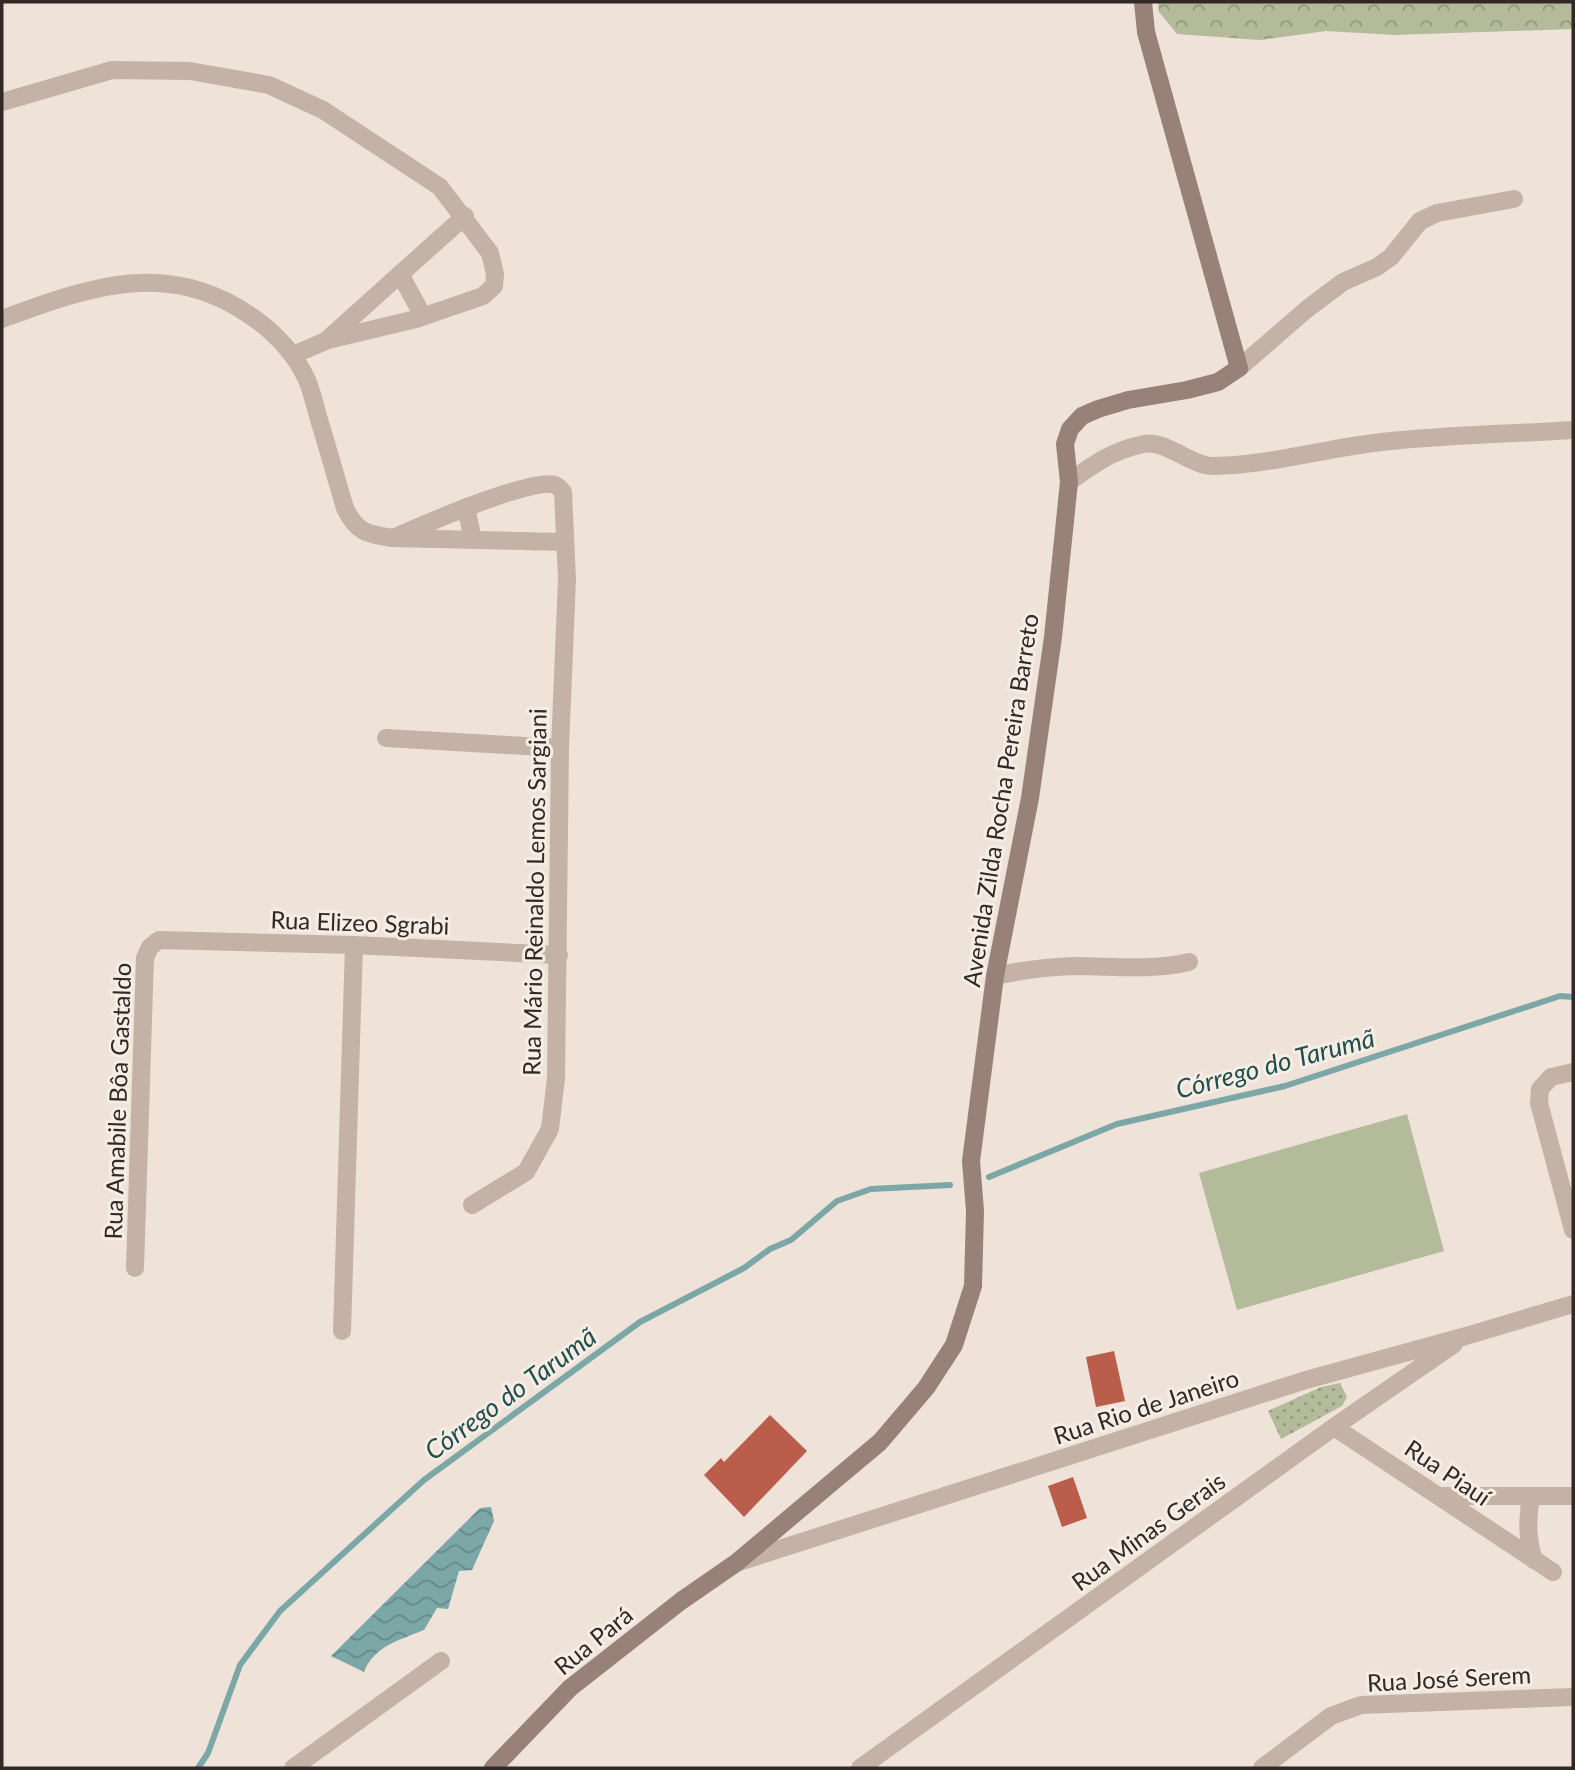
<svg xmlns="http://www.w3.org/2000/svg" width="1575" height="1770" viewBox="0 0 1575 1770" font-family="Lato,sans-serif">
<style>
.forest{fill:url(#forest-crowns)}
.park{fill:url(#park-dots)}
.garden{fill:#b3bb9a}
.water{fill:url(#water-waves)}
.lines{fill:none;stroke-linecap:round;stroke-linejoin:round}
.stream{stroke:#7ba8a7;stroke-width:6}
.building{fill:#ba5e4b}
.street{stroke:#c5b2a6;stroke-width:18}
.secondary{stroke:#988178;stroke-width:18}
.labels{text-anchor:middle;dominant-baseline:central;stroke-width:6;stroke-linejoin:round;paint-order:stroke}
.street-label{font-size:24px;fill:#322926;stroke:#f6ede4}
.water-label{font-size:26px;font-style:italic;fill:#204f4e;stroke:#f6ede4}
</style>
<defs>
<pattern id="forest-crowns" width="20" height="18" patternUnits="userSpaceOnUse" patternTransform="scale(1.75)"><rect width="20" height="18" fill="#b3bb9a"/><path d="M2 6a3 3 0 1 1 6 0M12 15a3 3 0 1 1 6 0" fill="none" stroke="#92987d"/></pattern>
<pattern id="park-dots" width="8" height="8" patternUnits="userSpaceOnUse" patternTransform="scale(1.75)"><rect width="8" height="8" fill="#b3bb9a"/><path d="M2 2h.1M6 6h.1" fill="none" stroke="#92987d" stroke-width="1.8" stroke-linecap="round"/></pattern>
<pattern id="water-waves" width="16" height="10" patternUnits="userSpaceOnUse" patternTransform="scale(1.75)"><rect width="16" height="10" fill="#7ba8a7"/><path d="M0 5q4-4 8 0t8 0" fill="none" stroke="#658988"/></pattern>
</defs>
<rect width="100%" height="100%" fill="#eee2d9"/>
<polygon class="forest" points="1158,2 1573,2 1573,29 1395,35 1326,31 1260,40 1177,34 1159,12"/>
<polygon class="park" points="1340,1383 1347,1397 1342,1406 1281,1439 1268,1411 1321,1387"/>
<polygon class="garden" points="1407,1114 1444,1251 1237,1310 1199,1173"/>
<path class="water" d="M491 1507 494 1521 472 1570 459 1571 448 1609 437 1608 424 1630C400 1640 374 1646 364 1672L331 1656 480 1508Z"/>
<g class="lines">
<g class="stream">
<polyline points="989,1177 1117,1124 1285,1086 1560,996 1573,997"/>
<polyline points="198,1768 208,1753 240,1665 280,1611 424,1480 640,1322 744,1268 770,1249 791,1240 837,1201 871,1189 950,1185"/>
</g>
</g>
<g class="building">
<polygon points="1114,1351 1125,1401 1096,1407 1086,1357"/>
<polygon points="770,1415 807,1451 744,1517 704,1475 721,1458 724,1462"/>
<polygon points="1073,1477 1087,1518 1062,1527 1048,1486"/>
</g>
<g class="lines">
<g class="street">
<polyline points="2,102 112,70 190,71 269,85 323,110 440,187 490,253 495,274 494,286 483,296 416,319 328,340 293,355"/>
<polyline points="400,274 423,316"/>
<path d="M2 319C89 287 167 258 251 316 274 332 295 354 307 380 313 394 316 411 321 426 329 453 337 481 345 508 357 533 367 534 393 538L565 542"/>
<polyline points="329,338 465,216"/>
<polyline points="1239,368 1307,309 1343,282 1377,267 1391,257 1420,221 1437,213 1514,199"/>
<path d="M1069 482C1094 464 1113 450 1144 444 1165 439 1190 466 1214 466 1271 465 1325 448 1382 442 1445 435 1510 434 1573 430"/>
<polyline points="466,507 473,540"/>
<path d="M393 538C418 527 534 476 555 485 558 486 560 489 563 492L567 579 560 748 556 1078 550 1129 526 1172 472 1205"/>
<polyline points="386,738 560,748"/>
<path d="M995 976C1022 970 1048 967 1075 966 1114 966 1151 971 1189 962"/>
<polyline points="1573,1072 1551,1077 1540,1089 1539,1103 1573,1230"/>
<polyline points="135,1268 145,958 150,947 159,940 354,945 559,955"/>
<polyline points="342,1331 354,945"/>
<polyline points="1334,1427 1553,1572"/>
<polyline points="1442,1496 1573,1496"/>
<path d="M1531 1497C1527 1521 1527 1538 1534 1560"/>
<polyline points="736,1563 1306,1380 1466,1336 1573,1304"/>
<polyline points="293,1768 441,1661"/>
<polyline points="860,1768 1334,1427 1454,1344"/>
<polyline points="1262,1768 1331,1716 1361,1705 1573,1697"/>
</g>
<polyline class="secondary" points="493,1768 570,1688 681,1601 736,1563 880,1442 926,1388 954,1345 973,1286 975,1211 971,1161 995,976 1030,798 1053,637 1069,482 1065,444 1070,429 1082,416 1098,409 1128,400 1187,390 1218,382 1239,368 1146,32 1143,2"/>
</g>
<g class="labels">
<g class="street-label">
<text transform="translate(1000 800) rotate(-81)">Avenida Zilda Rocha Pereira Barreto</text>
<text transform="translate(534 892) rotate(-89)">Rua Mário Reinaldo Lemos Sargiani</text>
<text transform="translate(360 922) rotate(2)">Rua Elizeo Sgrabi</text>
<text transform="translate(117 1101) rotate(-88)">Rua Amabile Bôa Gastaldo</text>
<text transform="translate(1146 1406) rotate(-18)">Rua Rio de Janeiro</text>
<text transform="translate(1448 1472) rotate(34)">Rua Piauí</text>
<text transform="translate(1148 1531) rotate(-36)">Rua Minas Gerais</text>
<text transform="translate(593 1640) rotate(-39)">Rua Pará</text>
<text transform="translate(1449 1678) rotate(-3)">Rua José Serem</text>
</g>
<g class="water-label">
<text transform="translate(1275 1063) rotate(-15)">Córrego do Tarumã</text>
<text transform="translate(510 1393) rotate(-36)">Córrego do Tarumã</text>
</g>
</g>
<rect width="1575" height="1770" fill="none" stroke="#322926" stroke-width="7"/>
</svg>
